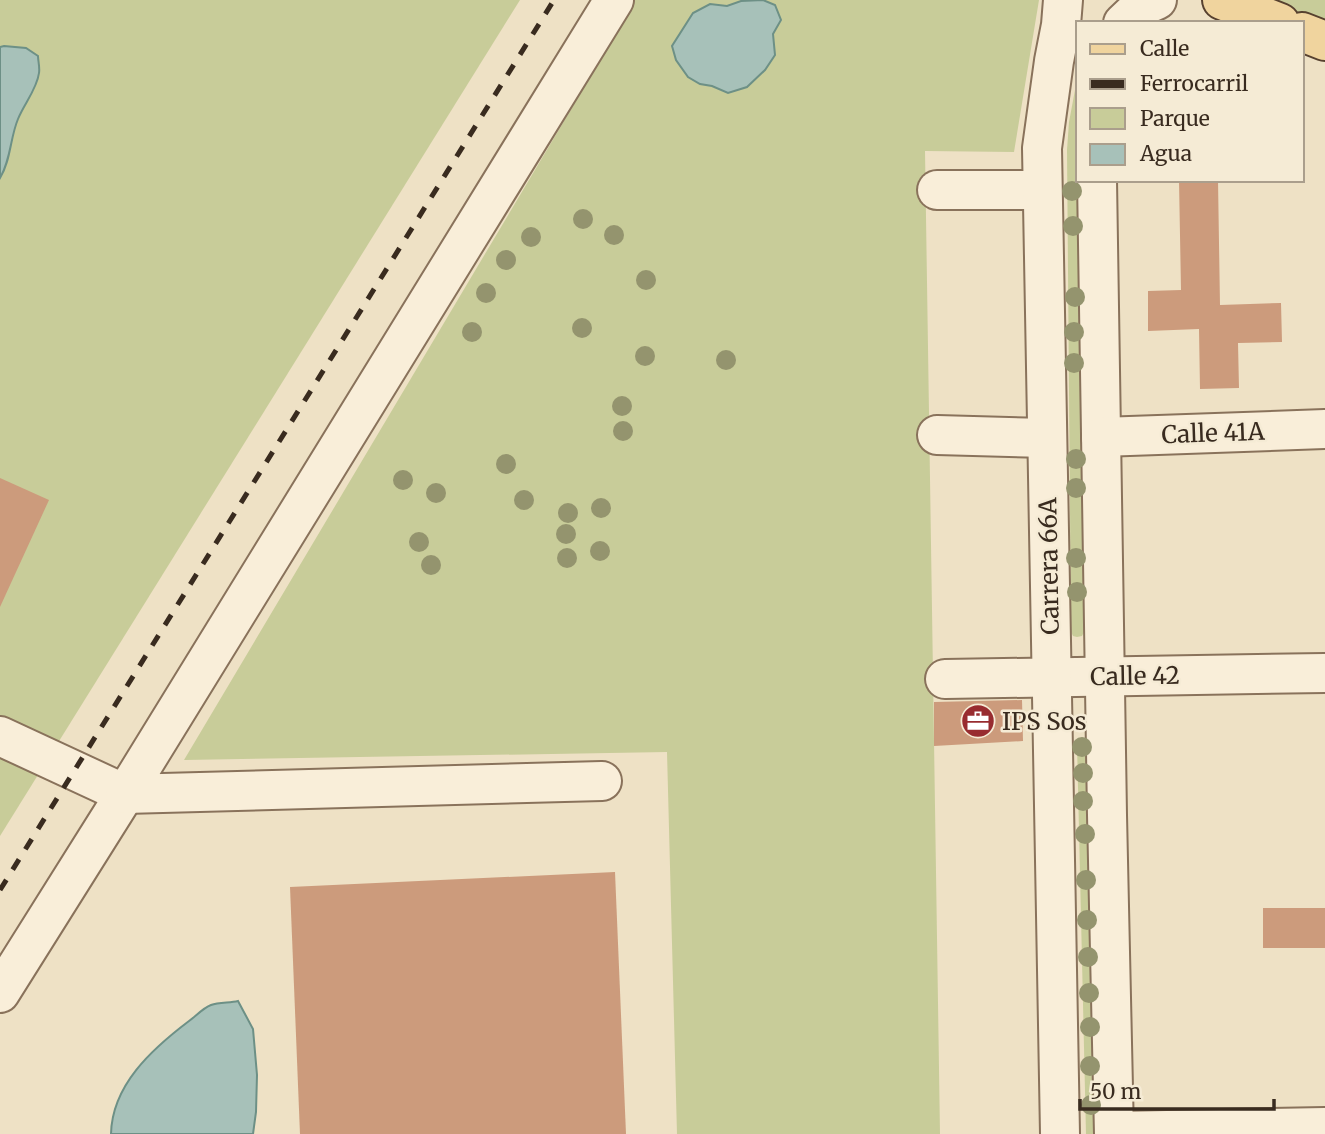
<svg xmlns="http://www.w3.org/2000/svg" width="1325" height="1134" viewBox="0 0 1325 1134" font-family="Merriweather,serif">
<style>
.green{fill:#c8cc99}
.water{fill:#a7c1b9;stroke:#6d9086;stroke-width:2}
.building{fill:#cc9b7c}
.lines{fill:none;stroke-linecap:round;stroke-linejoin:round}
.minor-casing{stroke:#89725b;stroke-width:42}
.major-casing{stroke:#57412f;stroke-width:42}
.minor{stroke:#f9eed9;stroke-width:38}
.major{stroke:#f0d49e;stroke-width:38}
.rail{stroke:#392b1f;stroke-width:5;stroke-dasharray:12 12;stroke-linecap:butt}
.tree{fill:#94946e}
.labels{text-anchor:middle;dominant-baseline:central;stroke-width:5;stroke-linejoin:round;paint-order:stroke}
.street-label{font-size:24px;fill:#392b1f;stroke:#f5ebd5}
.poi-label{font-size:24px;fill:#392b1f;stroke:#f5ebd5;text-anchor:start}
</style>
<rect width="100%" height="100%" fill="#eee1c5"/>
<g class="green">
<polygon points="0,0 520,0 0,836"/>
<polygon points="634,0 1039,0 1014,152 925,151 940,1134 677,1134 667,752 184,760 573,106"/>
<polygon points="1257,0 1325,0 1325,27"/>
<polygon points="1078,74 1084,632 1082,636 1077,637 1073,636 1071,632 1067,150 1069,122"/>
<polygon points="1083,739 1088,744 1098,1134 1086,1134 1077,744 1079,741"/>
</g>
<g class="water">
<polygon points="763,0 775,5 781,20 773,34 775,55 765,70 747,87 728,93 712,86 700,84 688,77 676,60 672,46 693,13 710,4 727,6 741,1"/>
<path d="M4 46 26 48 38 56C38 61 40 67 39 73 37 89 24 104 18 119 10 138 11 160 0 178V47Z"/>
<path d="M238 1001 253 1029 257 1075 256 1112 253 1134H111C112 1085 152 1049 189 1021 196 1016 203 1008 211 1005 219 1002 230 1003 238 1001Z"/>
</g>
<g class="building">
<polygon points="1179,180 1218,180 1220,305 1281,303 1282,342 1238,343 1239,388 1200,389 1199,329 1148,331 1148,291 1181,290"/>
<polygon points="0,478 49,500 0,607"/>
<polygon points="1022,700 1023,741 934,746 934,702"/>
<polygon points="615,872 626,1134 300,1134 290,887"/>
<rect x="1263" y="908" width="62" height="40"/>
</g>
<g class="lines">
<g class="minor-casing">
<g id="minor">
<polyline points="1123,23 1139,8 1157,0"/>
<polyline points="1097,180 1107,815 1114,1134"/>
<polyline points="937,190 1042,190"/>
<polyline points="937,435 1047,438"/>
<polyline points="1101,437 1325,429"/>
<polyline points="945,679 1325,673"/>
<polyline points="0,736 125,794 0,993"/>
<polyline points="602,781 125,794 614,0"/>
<polyline points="1114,1131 1325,1127"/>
<polyline points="1060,1134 1042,148 1054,61 1061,25 1063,0"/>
</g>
</g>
<g class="major-casing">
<g id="major">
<polyline points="1222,0 1280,23"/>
<polyline points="1302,32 1325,41"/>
</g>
</g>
<use href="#minor" class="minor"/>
<use href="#major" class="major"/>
<polyline class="rail" points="0,890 554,0"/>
</g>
<g class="tree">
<circle cx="1072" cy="191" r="10"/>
<circle cx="583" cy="219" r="10"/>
<circle cx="1073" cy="226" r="10"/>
<circle cx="614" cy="235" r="10"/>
<circle cx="531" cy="237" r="10"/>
<circle cx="506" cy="260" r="10"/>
<circle cx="646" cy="280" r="10"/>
<circle cx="486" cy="293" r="10"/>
<circle cx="1075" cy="297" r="10"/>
<circle cx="582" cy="328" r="10"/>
<circle cx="472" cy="332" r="10"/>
<circle cx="1074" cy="332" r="10"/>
<circle cx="645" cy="356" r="10"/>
<circle cx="726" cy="360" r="10"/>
<circle cx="1074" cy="363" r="10"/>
<circle cx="622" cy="406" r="10"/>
<circle cx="623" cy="431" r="10"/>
<circle cx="1076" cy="459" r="10"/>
<circle cx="506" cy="464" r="10"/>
<circle cx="403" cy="480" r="10"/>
<circle cx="1076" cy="488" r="10"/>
<circle cx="436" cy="493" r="10"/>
<circle cx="524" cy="500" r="10"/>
<circle cx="601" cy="508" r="10"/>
<circle cx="568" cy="513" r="10"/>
<circle cx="566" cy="534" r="10"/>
<circle cx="419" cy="542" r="10"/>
<circle cx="600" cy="551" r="10"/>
<circle cx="567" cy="558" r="10"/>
<circle cx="1076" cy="558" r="10"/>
<circle cx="431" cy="565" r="10"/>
<circle cx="1077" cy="592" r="10"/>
<circle cx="1082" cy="747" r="10"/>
<circle cx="1083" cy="773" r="10"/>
<circle cx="1083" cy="801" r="10"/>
<circle cx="1085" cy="834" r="10"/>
<circle cx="1086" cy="880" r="10"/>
<circle cx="1087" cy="920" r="10"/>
<circle cx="1088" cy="957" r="10"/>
<circle cx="1089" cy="993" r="10"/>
<circle cx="1090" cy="1027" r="10"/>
<circle cx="1090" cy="1066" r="10"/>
<circle cx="1091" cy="1105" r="10"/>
</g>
<defs>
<g id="office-disc" transform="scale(1.75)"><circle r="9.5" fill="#982c30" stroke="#f5ebd5"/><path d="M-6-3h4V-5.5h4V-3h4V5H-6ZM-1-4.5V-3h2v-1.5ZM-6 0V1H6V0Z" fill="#fff"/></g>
</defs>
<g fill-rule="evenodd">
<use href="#office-disc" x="978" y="721"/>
</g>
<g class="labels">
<g class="street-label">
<text transform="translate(1213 433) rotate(-2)">Calle 41A</text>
<text transform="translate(1049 566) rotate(-91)">Carrera 66A</text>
<text transform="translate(1135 676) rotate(-1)">Calle 42</text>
</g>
<g class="poi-label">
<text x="1002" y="721">IPS Sos</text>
</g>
</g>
<rect x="1076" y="21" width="228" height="161" fill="#f5ebd5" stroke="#aa9e8c" stroke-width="2"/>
<rect x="1090" y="44" width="35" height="10" fill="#f0d49e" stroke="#aa9e8c" stroke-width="2"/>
<text x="1140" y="56" font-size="21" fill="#392b1f">Calle</text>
<rect x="1090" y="79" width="35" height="10" fill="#392b1f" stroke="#aa9e8c" stroke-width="2"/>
<text x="1140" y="91" font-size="21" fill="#392b1f">Ferrocarril</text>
<rect x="1090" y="108" width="35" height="21" fill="#c8cc99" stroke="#aa9e8c" stroke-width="2"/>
<text x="1140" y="126" font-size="21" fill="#392b1f">Parque</text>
<rect x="1090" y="144" width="35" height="21" fill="#a7c1b9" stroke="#aa9e8c" stroke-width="2"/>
<text x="1140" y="161" font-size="21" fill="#392b1f">Agua</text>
<path d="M1080 1099v10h194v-10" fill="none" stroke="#392b1f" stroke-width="3.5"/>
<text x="1090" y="1099" font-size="21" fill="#392b1f" stroke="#f5ebd5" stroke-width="5" paint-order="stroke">50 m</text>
</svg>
